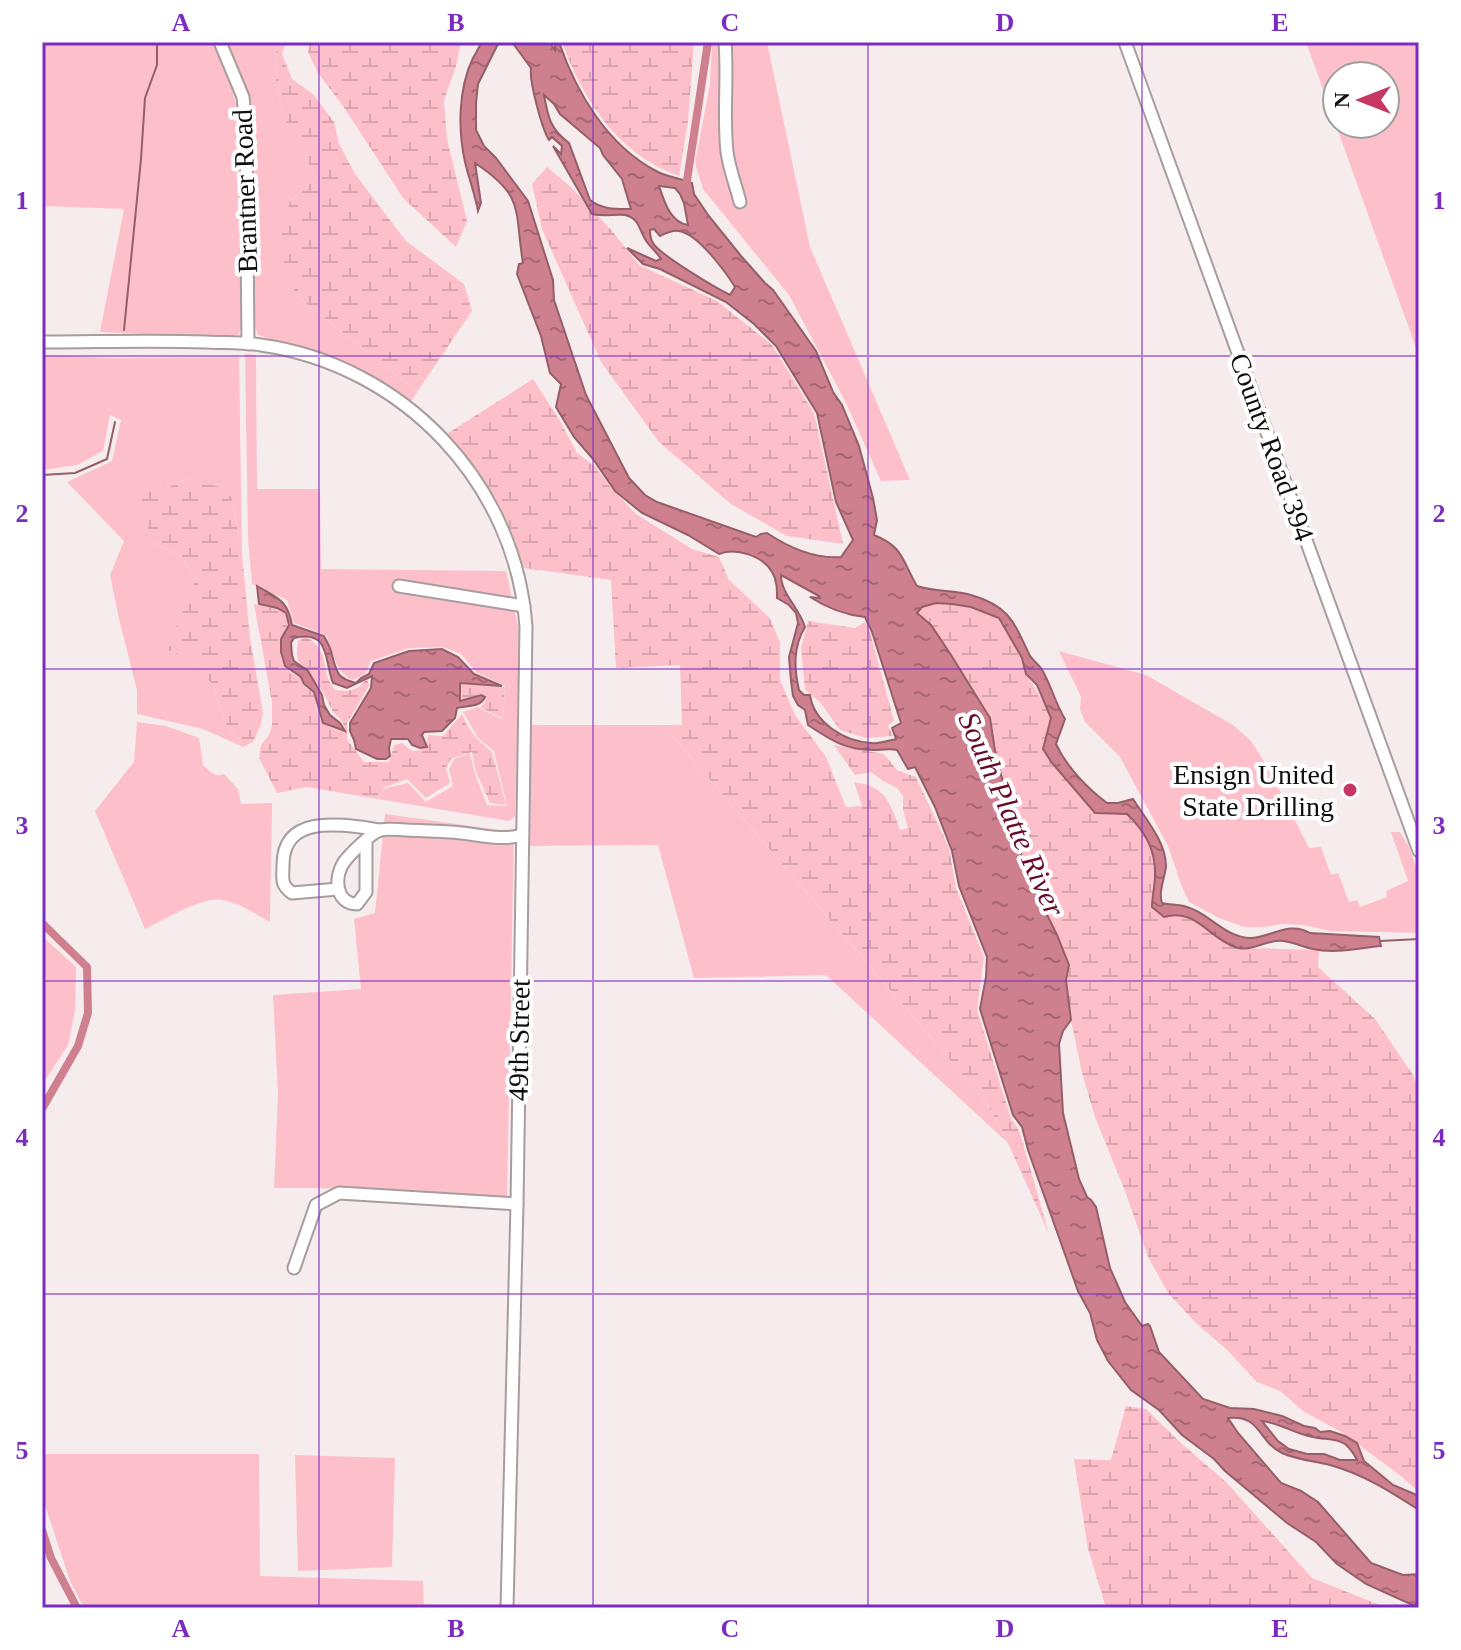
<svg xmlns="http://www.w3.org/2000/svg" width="1461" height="1650" viewBox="0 0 1461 1650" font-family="Georgia,serif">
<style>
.green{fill:#fdc0cb;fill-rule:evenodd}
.wetland{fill:url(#wetland-marsh)}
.water{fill:url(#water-ripples);stroke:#955e68;stroke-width:2;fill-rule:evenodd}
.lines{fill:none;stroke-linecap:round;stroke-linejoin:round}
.stream{stroke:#955e68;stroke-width:2}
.canal{stroke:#ce808f;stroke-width:8}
.minor-casing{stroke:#a79d9f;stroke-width:15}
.minor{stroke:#fff;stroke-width:11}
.grid{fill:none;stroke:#7b2cbf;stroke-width:2;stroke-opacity:0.55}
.poi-dot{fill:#c63863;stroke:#fff;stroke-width:3}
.labels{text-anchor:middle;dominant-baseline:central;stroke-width:8;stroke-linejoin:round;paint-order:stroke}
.street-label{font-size:28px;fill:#100d0d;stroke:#fff}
.poi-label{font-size:28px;fill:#100d0d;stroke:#fff;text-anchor:end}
.water-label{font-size:30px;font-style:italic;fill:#6a082c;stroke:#fff}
.neatline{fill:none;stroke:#7b2cbf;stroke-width:3}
.grid-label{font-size:26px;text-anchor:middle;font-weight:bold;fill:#7b2cbf}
</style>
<defs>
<pattern id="wetland-marsh" width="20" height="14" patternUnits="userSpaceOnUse" patternTransform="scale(2)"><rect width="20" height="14" fill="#fdc0cb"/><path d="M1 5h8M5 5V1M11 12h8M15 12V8" fill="none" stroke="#d8a4ad"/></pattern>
<pattern id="water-ripples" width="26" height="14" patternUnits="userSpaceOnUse" patternTransform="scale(2)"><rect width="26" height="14" fill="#ce808f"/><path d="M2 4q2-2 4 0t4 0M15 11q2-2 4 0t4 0" fill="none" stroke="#a66773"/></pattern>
</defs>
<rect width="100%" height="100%" fill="#f7eced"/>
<g class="green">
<path d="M42 42H214C226 70 236 96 240 127L242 325 239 334 228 338 100 332 124 209 42 206Z"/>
<polygon points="226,42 277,42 275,77 283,114 316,178 291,200 296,295 417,392 410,403 351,366 258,335 254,323 254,169 247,94"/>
<polygon points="712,42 767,42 810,247 910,480 881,481 846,403 789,295 703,189 695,163 710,84"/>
<path d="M1306 42H1419V356ZM1337 76H1385V124H1337Z"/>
<path d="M245 354 256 355 257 489H320L321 569 506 571 521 640 515 816 509 821 378 799 385 788 408 783 426 802 453 786 449 769 454 759 470 753 475 774 487 805 507 806 494 751 478 738 463 712 478 707 503 720 505 686 476 672 461 654 443 647 409 648 371 661 365 674 353 680C335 673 333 651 326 635L294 623 287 600 252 584 248 539Z"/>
<polygon points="42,355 116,358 239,357 242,554 232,498 186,479 167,488 153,542 181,556 196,579 189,658 212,684 226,724 243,747 203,729 137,714 137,690 119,619 110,575 124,541 67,482 112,461 121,420 110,415 103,451 77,465 42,470"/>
<polygon points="1059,651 1146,675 1233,725 1251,741 1270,771 1309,848 1321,847 1331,875 1338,873 1349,902 1357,900 1360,907 1387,897 1386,891 1408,881 1391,832 1400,832 1409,847 1419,875 1419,933 1331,931 1303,925 1282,924 1265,927 1244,927 1219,918 1189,902 1182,887 1168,846 1120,757 1085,722 1080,709 1081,697"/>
<path d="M137 722 166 726 199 738 203 765C210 771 215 778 224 774L238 789 241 804 272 803 270 922C255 914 240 903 223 900 202 896 164 920 145 929L95 811 134 762Z"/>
<polygon points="530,725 663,725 987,1103 1008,1143 826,975 694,978 658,845 529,846"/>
<polygon points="385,814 514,832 507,1197 320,1188 274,1188 278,1094 273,995 361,989 354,919 375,913"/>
<polygon points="42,936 76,967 75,1010 68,1045 42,1085"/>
<polygon points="45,1454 259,1454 260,1576 423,1581 424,1608 84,1608 70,1581 42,1496 42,1455"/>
<polygon points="295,1455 395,1458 392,1567 298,1571"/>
</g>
<g class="wetland">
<polygon points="277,42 286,42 282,54 292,79 313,94 334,122 339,144 355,174 406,241 464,284 472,311 417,392 296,295 280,252 283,223 291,200 316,178 283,115 275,77"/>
<polygon points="310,42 461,42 456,66 444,100 447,139 467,221 456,247 403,198 343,106 318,73 308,52"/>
<path d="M562 42H694L688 121 679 176C618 155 583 100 562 42Z"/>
<polygon points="547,167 571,187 613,232 639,265 717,301 772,345 814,413 843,544 787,536 731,504 659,442 601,362 542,229 532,184"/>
<path d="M533 379 560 421 577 453 595 466 611 488 636 514 692 549 719 557 729 580 769 617 780 642V680L795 715 826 757 846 807 862 806 854 782C885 786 890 802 900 830L908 828 903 810V796L897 788 883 781 871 772 855 775 834 745 884 754 897 770 916 777 949 848 956 888 984 957 977 1010 1011 1118 1019 1130 1049 1234 1008 1143 987 1103 663 725H682L680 665 616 668 611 580 524 568 496 502 480 473 445 435Z"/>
<polygon points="186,479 221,487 232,498 242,554 250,638 263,713 261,724 253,742 243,747 226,724 212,684 189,658 167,650 196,579 181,556 153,542 136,493 155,484 167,488"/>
<path d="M936 603 971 607 999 618 1022 658 1026 674 1046 706 1051 719 1043 749 1052 763 1095 812 1127 814C1144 831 1157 850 1155 876 1155 886 1152 897 1152 907L1174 914 1186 915 1237 948 1319 950 1318 967 1375 1019 1413 1075 1419 1091V1492L1401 1476 1343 1433 1303 1411 1280 1391 1257 1382 1227 1350 1196 1323 1168 1293 1148 1257 1125 1191 1095 1117 1082 1073 1071 1020 1067 981 1069 965 1057 935 1024 868 1016 827 996 757 916 614 922 607Z"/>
<path d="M254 604 276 609 285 613 288 624C276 646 275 667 301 678L303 685 314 693C318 717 318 727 346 732L342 721 333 712 323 692 298 661 297 648 298 641 305 636C333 652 318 669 335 690 351 692 357 691 367 678L369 686 347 723V739L364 762H389L394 745 402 743 412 751 420 750 427 746 428 735 443 736 462 714 467 725 477 739 492 752 506 805 490 803 476 772 472 752 451 759 446 768 450 783 426 798 407 779 385 787 378 799 307 787 277 793 259 758 261 745 269 735 272 726V702Z"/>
<polygon points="808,621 855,628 867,621 894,721 888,726 893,736 865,738 840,730 820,702 805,690 801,648"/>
<polygon points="461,684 505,687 503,719 480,707 485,702 486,697 480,694 462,700"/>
<polygon points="1126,1406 1146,1409 1181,1443 1227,1483 1312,1578 1387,1608 1106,1608 1088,1549 1074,1459 1111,1460"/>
</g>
<g class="water">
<path d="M482 42H499L478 84 476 103V130L484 146 496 158 528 201 553 280 554 300 586 395 629 478 645 495 657 502 756 537 761 534 767 533C788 547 815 559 841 557L853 540 836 502 817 413 776 346 754 324 726 302 660 269 643 264 627 248 656 261 661 259C656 251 649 246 645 239 639 229 639 218 625 215 614 214 604 217 592 214L553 146 561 154 562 146 552 137 549 140C542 129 529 81 531 68L512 42H539L544 45 542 42H549L555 50V42H559C576 92 607 145 656 171 667 177 680 178 692 183L694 194 708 215 741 256 765 283 773 290 816 351 833 392 842 405 859 446 873 498 877 520 874 535C904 547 902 561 917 586 935 592 953 590 971 595 1009 606 1014 622 1029 654 1032 660 1037 663 1041 668 1051 684 1055 703 1065 719L1056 744C1066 766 1087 788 1107 803H1118L1133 799C1145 818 1166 842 1166 866 1165 878 1158 892 1162 903 1170 905 1179 904 1187 907 1209 913 1223 936 1249 938 1269 939 1288 920 1310 933L1379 937 1381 946C1358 948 1336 954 1313 949 1303 947 1294 942 1283 941 1266 939 1251 953 1235 947 1207 937 1197 908 1164 917L1152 907C1152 897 1155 886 1155 876 1156 850 1145 831 1127 814L1095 813 1052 763 1043 749 1051 718 1037 685 1026 674 1022 658 999 618 971 607 952 604 936 603 922 607 917 613 931 625 951 655 990 718 996 757 1016 827 1024 868 1057 935 1069 965 1066 980 1071 1020 1063 1031 1059 1044 1063 1113 1079 1179 1087 1197 1091 1200 1096 1207 1110 1268 1125 1302 1142 1326 1148 1324 1150 1326 1159 1352 1203 1399 1230 1408 1254 1409 1282 1416 1304 1426 1315 1428 1320 1432 1330 1431 1345 1436 1357 1443 1364 1461 1393 1485 1419 1496V1510C1391 1492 1363 1474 1330 1465 1315 1461 1297 1460 1282 1453 1258 1442 1261 1414 1228 1418L1238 1433 1281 1483 1301 1491 1318 1502 1371 1563 1403 1575 1419 1574V1608L1366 1584 1337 1564 1316 1542 1287 1523 1225 1471 1214 1459 1182 1435 1159 1410 1131 1390 1108 1361 1097 1340 1090 1313 1078 1291 1028 1150 1022 1127 1013 1115 980 1009 986 977 987 957 959 886 952 851 935 807 915 767 908 769 897 750C889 748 885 750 877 750 847 751 832 741 808 725L805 710 798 705 793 696 791 681 789 657 798 623 796 613 789 605 777 598C777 589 777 580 772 572 763 556 736 547 719 554L688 535 642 513 615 491 593 459 574 437 556 407 561 384 550 373 541 336 517 274 519 264 523 263C514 210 526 197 475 163L481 203 478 211C475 194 469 179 465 162 458 130 458 89 473 58 476 53 479 47 482 42ZM544 95 554 104 560 114 600 148 603 155 622 179 631 209C616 209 603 210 590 200L569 143C550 129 548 117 544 95ZM659 186 675 188 680 194 684 203 688 225C670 222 664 201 659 186ZM654 229 660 236C666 233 673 230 679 231 698 234 725 271 735 287L730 295C716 288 660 255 653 243 650 238 650 235 650 230ZM781 575 819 596 820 598 810 597C827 608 845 615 865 617L872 632 901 723 892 728 896 739C888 741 879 744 871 743 844 741 814 723 810 695H804L799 690C794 668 793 647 805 627 799 607 781 594 781 575ZM1262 1421C1280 1423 1295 1434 1313 1437 1324 1440 1335 1437 1345 1444 1351 1449 1354 1454 1357 1460H1340L1324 1454H1307L1289 1449 1278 1441Z"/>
<path d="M257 586C277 598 288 600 292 625L324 636C327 642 331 648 332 655 337 672 336 678 356 683L361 678 369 674 374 663 409 651 442 649 458 657 474 674 502 686 460 683V701L481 695 485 697C480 708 467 705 457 708L455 718 442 731 424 732 422 735 427 747 420 748 412 745 408 739H391L389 748 390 756 386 759H377L356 749 354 740 350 731V723L371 688 372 676 347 688 333 683C324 661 331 629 294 638L291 643 292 655 294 661 308 671 322 695 324 705 330 715 340 723 345 731 323 723 314 692 304 684 301 677 285 666 281 652V639L289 625 286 613 277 608 259 604Z"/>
</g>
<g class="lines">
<g class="stream">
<polyline points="124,330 141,159 145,98 157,65 157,42"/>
<polyline points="42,475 75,473 107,459 115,422"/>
<polyline points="1380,941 1419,939"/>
</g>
<g class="canal">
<polyline points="686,187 708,42"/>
<polyline points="42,923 87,967 88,1013 78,1046 42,1109"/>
<polyline points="42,1530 51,1558 77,1608"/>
</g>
<g class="minor-casing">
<g id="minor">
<polyline points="220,42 243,97 246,128 248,344"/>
<path d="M725 42C728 79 723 115 727 152 729 168 736 186 740 202"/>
<polyline points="1125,42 1419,851"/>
<path d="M42 342C97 342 151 340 206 342 224 343 243 342 261 345 403 365 516 483 526 627L517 1204 507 1608"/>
<polyline points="399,586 524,606"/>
<path d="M366 841V892L357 904C335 904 334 877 344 862 350 854 372 832 381 830 388 828 398 830 406 830 424 831 443 831 461 833 481 835 502 841 522 835"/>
<path d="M338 889 292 893C280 884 283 879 283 865 283 812 345 825 380 830"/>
<polyline points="294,1268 316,1205 339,1193 517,1204"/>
</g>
</g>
<use href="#minor" class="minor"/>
</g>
<path class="grid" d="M319 42V1608M593 42V1608M868 42V1608M1142 42V1608M42 356H1419M42 669H1419M42 981H1419M42 1294H1419"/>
<circle class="poi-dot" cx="1350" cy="790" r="8"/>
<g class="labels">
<g class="street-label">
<text transform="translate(245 191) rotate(-92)">Brantner Road</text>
<text transform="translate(1272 447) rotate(70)">County Road 394</text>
<text transform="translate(519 1040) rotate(-89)">49th Street</text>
</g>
<g class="poi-label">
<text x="1334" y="774">Ensign United<tspan x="1334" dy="32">State Drilling</tspan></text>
</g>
<g class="water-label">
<text transform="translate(1012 814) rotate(66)">South Platte River</text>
</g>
</g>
<rect width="1461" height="1650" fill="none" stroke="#ffffff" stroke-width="88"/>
<g transform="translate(1361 100) rotate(270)"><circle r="38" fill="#ffffff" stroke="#9f9e9e" stroke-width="2"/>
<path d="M0-6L14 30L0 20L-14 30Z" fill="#c63863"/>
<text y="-12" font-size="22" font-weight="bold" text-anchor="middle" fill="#100d0d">N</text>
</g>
<rect x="44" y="44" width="1373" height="1562" class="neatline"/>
<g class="grid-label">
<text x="181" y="31">A</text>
<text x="456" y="31">B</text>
<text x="730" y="31">C</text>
<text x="1005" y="31">D</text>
<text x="1280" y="31">E</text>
<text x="22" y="209">1</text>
<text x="1439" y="209">1</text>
<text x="22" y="522">2</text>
<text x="1439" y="522">2</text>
<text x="22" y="834">3</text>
<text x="1439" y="834">3</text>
<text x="22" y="1146">4</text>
<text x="1439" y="1146">4</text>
<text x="22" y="1459">5</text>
<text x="1439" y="1459">5</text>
<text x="181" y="1637">A</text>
<text x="456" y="1637">B</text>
<text x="730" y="1637">C</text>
<text x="1005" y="1637">D</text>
<text x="1280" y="1637">E</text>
</g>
</svg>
